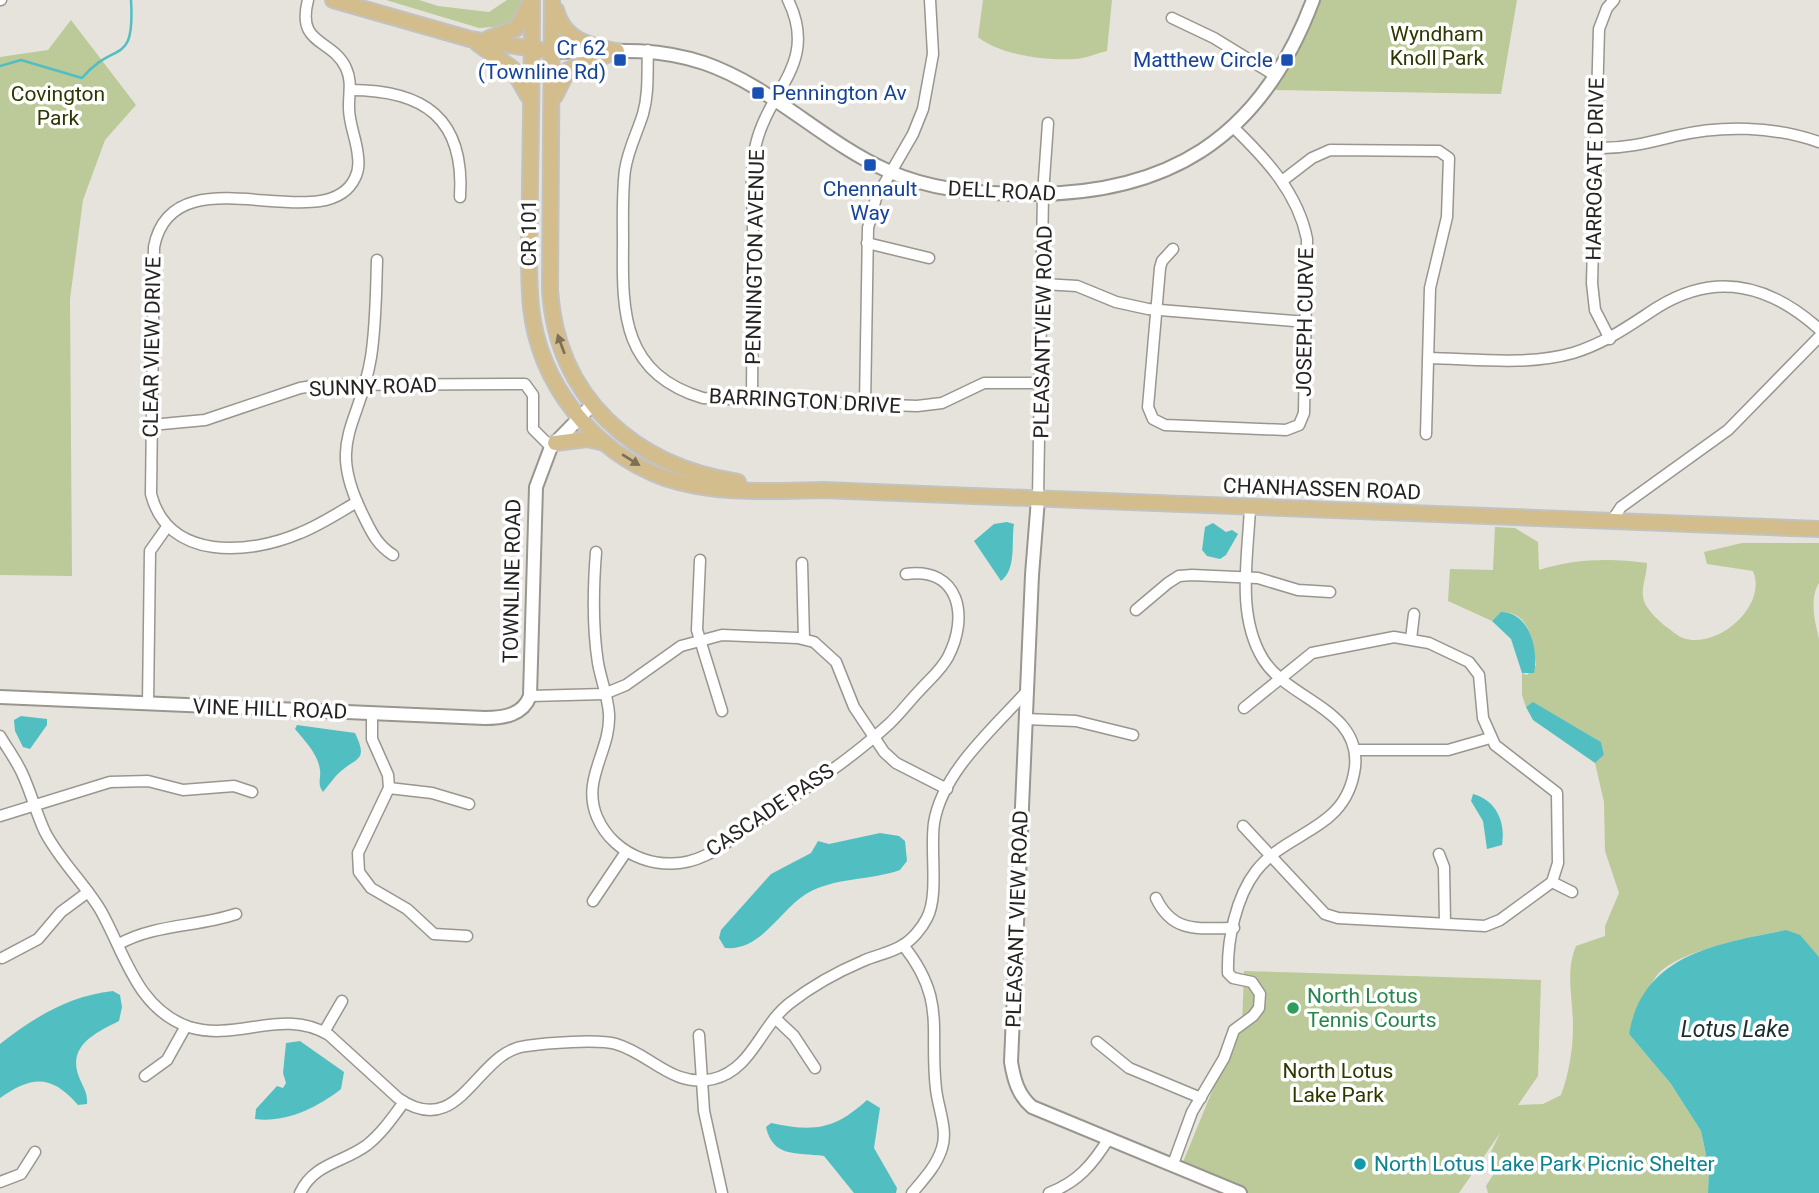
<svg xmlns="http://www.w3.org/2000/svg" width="1819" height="1193" viewBox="0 0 1819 1193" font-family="Roboto,sans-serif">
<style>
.green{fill:#bbca98}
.water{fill:#51bfc2}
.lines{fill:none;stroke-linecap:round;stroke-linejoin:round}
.stream{stroke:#51bfc2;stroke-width:2.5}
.minor-casing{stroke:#99968f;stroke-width:13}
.tertiary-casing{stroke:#99968f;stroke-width:16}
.primary-casing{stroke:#c2c2c1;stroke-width:18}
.minor{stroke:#fff;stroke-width:10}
.tertiary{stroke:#fff;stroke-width:12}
.primary{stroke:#d4bd8c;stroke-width:14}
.oneway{fill:#7d7057}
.transit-dot{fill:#1a4fb4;stroke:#fff;stroke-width:2.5}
.leisure-dot{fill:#2e9e5b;stroke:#fff;stroke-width:2.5}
.culture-dot{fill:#0f9aa8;stroke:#fff;stroke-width:2.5}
.labels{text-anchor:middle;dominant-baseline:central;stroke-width:7;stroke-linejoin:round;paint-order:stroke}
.park-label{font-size:21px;fill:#2d3800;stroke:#fff}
.transit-label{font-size:21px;fill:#164399;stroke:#fff;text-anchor:end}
.street-label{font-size:21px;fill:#262422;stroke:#fff}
.leisure-label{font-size:21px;fill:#27864d;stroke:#fff;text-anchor:start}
.culture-label{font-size:21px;fill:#0d838f;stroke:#fff;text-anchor:start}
.water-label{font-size:23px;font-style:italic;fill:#1b2f2f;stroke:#fff}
</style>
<rect width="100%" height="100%" fill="#e6e3dc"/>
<g class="green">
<polygon points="386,0 419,0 438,6 489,12 507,0 522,0 513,20 505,26 479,28"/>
<path d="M983 0H1112L1107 51C1097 53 1085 59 1074 59 1046 61 1000 55 978 37Z"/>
<polygon points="1319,0 1517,0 1501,94 1275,90 1295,58"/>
<polygon points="71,20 136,105 105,140 83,200 70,299 72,576 0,575 0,57 48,50"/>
<path d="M1495 527 1515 528 1538 542 1539 570C1574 559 1610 558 1647 563 1647 576 1640 589 1644 601 1647 610 1658 620 1665 626 1670 629 1677 636 1683 638 1717 650 1768 606 1753 571L1707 564 1704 552 1742 543H1819V583C1809 599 1815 622 1819 639V957L1786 930C1755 936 1679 950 1658 974 1645 989 1638 1016 1629 1034L1671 1084 1701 1131 1709 1169 1708 1193H1488L1486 1186 1493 1175 1489 1156 1500 1133 1459 1193H1245L1183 1162 1236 1033 1242 1027 1244 971 1541 980 1538 1076 1518 1105 1543 1104 1561 1095C1569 1073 1573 1049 1573 1026 1573 998 1565 972 1576 946L1605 936V926L1619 893 1605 851 1604 802 1595 763 1604 755 1601 742 1534 703 1526 707 1522 695V673L1527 675 1536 665C1533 642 1530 612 1502 612L1492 621 1448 601 1450 569 1493 570Z"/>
</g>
<g class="water">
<path d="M1007 522 1014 524C1011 541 1017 569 1001 581L974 541 994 524Z"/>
<polygon points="1213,523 1226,532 1232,530 1238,534 1226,555 1220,559 1207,556 1202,550 1205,527"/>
<path d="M1501 612C1529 612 1539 649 1534 673H1522L1511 639 1492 621Z"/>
<polygon points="1533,702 1601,742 1604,755 1595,763 1533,720 1526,707"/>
<polygon points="21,716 47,719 47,725 30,749 23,747 15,731 14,720"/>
<path d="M297 725 355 733C368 760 358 757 341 771 334 777 329 785 323 792 317 784 321 779 320 770 318 754 305 741 295 729Z"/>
<path d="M1473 794C1496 800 1506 822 1502 845L1487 849 1483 821 1471 801Z"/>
<path d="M880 833 899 836 905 841 907 861 900 870C869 881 834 877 806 894 778 912 761 951 725 948L719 938 721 930 771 874 811 853 818 841 829 844Z"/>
<path d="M1786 930 1800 935 1819 957V1193H1708L1709 1169 1701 1131 1671 1084 1629 1034C1643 953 1718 944 1786 930Z"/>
<path d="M113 991 120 995 122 1007 119 1021C95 1033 67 1046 79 1077 83 1087 88 1093 87 1104L78 1105C51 1074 32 1076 0 1098V1044C35 1017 68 996 113 991Z"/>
<path d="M300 1041 344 1072 341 1089C317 1108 285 1123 255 1119L256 1109 277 1086 283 1088 286 1083 283 1073 286 1043Z"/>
<path d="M867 1100 880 1108 874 1148 897 1188 896 1193H854L824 1156C796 1152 773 1158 766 1127L771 1123C814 1132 834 1130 867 1100Z"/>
</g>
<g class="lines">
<path class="stream" d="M0 66 21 60 82 78C115 39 135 68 131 0"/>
<g class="minor-casing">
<g id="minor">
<polyline points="0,0 1,0"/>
<path d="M308 0C296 46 332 38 346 68 352 81 349 92 349 105 348 123 357 139 358 157 359 164 358 172 355 178 325 242 173 148 154 247L151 494C168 561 249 555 300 533 320 525 338 513 357 502"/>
<polyline points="1172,18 1214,38 1276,76"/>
<path d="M648 50C647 72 649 93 643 114 637 133 628 150 625 170 622 194 623 220 623 244 622 315 623 374 703 398L917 406 942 403 984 383H1039"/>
<path d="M350 90C424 90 465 118 460 197"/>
<path d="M1595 148C1624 149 1647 143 1675 136 1722 125 1773 126 1819 142"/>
<polyline points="1282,181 1312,158 1330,150 1439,151 1449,158 1447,217 1430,288 1426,434"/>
<polyline points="867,243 929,258"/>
<path d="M1173 249 1162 261 1160 268 1148 407 1153 419 1165 425 1286 430 1299 425 1304 413 1307 239C1298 193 1266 159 1233 127"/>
<path d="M377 260C376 292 376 325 371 357 360 426 326 440 362 513 371 531 376 544 393 555"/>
<polyline points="1043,284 1077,286 1116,302 1148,309 1306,322"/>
<polyline points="1610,339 1595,310 1592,283 1599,29 1607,8 1614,0"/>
<path d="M1429 358C1476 359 1527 366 1573 353 1606 343 1630 325 1658 307 1717 271 1770 285 1819 329"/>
<path d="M752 401C752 343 753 286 753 229 753 202 749 170 756 144 769 89 819 63 788 0"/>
<polyline points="865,405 868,228 876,198 913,134 923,109 933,54 930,0"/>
<polyline points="151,425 205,420 300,388 319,385 525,384 533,395 533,429 551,447"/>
<polyline points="1038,499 1043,194 1048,123"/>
<polyline points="1611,522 1621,507 1728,430 1819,337"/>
<path d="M596 552C593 590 592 625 598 663 601 680 608 697 609 714 611 751 581 779 597 817 614 857 664 875 704 856 724 847 743 830 761 818 805 789 850 760 889 724 901 713 910 700 921 689 931 678 941 670 948 657 969 617 960 567 906 574"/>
<polyline points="700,560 697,630 722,711"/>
<polyline points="802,563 804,639"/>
<polyline points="1136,610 1168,583 1179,576 1192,575 1258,578 1298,590 1330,592"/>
<polyline points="1411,639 1414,614"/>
<polyline points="530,696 604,694 626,685 681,646 722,635 798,638 814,642 836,662 854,707 884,752 896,763 947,789"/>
<polyline points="148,704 150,551 167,527"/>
<polyline points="372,714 372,739 388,775 389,788 358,853 359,872 371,888 407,909 434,934 467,936"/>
<polyline points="1025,719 1076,721 1133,735"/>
<path d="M0 736C7 748 16 760 22 773 31 792 36 813 45 832 60 861 85 884 101 911 125 954 137 1009 189 1027 238 1042 282 1007 329 1035L398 1098C461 1142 476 1051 526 1046 546 1043 598 1039 616 1044 651 1054 672 1088 713 1079 752 1070 760 1026 790 1003 812 986 837 972 863 961 876 955 891 953 903 945 912 940 922 928 927 918 939 895 930 851 934 823 942 772 994 728 1027 691"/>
<polyline points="1355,750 1448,750 1490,738"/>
<polyline points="389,788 432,793 469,804"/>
<polyline points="0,816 110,782 148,781 183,790 234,786 252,792"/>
<polyline points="1243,826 1325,914 1338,918 1485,926 1500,920 1552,882 1558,863 1557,793 1495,745 1483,718 1479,675 1469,662 1429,643 1394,637 1312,653 1244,708"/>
<polyline points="1439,854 1444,867 1445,923"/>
<polyline points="1552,882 1572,892"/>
<path d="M1156 898C1173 934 1199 928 1234 928"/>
<polyline points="593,901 626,852"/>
<path d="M119 944C155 924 197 927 236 914"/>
<path d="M903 945C947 1000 929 1029 936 1089 938 1108 948 1130 942 1148 937 1165 924 1179 912 1193"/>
<polyline points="2,958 38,939 61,912 88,892"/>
<polyline points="775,1018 794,1036 815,1068"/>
<polyline points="324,1032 342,1001"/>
<polyline points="699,1035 704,1111 722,1193"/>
<polyline points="1097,1042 1129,1068 1201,1098"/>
<polyline points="145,1076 167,1060 186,1026"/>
<path d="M1173 1164 1192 1112 1224 1058 1234 1030 1253 1016 1259 1008 1260 994 1252 982 1233 978 1228 973C1227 940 1236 897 1256 871 1289 829 1347 831 1355 767 1361 709 1288 700 1263 659 1236 615 1248 557 1250 507"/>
<polyline points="0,1182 21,1174 35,1152"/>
<path d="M300 1193C314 1163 343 1163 367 1145 382 1133 393 1117 404 1102"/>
<path d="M1049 1193C1078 1182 1093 1164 1109 1138"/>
</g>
</g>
<g class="tertiary-casing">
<g id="tertiary">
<path d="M552 52C603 51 654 46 704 63 771 86 822 141 886 170 930 190 973 193 1020 194 1167 197 1261 139 1313 0"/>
<path d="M1038 499 1032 575 1011 1062C1014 1080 1018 1095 1032 1107L1240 1193"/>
<path d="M0 697 485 718C504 718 523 715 530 696L536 487 551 447 593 404"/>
</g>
</g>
<g class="primary-casing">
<g id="primary">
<polyline points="333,0 470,39 540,50"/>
<path d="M532 0C532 62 531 124 530 185 530 226 527 267 531 307 539 383 593 452 665 478 715 495 771 491 823 490L1819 529"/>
<path d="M552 0 550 290C557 398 634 466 738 482"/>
<path d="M556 10C564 40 588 45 615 51"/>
<polyline points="489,38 516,29 529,5"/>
<polyline points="478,44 512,68 528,96"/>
<polyline points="555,96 568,70 617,51"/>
<polyline points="555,443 587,439 605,443"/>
</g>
</g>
<use href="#minor" class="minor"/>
<use href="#tertiary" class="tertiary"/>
<use href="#primary" class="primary"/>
</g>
<defs><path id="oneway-solid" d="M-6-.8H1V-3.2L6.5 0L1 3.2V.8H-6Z" transform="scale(1.75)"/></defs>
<g class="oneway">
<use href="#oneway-solid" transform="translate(561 344) rotate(-110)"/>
<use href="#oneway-solid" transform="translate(631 460) rotate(32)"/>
</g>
<g class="transit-dot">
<rect x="613" y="53" width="14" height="14" rx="3.5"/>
<rect x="1280" y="53" width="14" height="14" rx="3.5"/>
<rect x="751" y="86" width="14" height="14" rx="3.5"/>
<rect x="863" y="158" width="14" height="14" rx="3.5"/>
</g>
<circle class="leisure-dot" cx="1293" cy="1008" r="7"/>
<circle class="culture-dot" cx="1360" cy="1164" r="7"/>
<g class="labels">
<g class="park-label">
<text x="1437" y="34">Wyndham<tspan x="1437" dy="24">Knoll Park</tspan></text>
<text x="58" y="94">Covington<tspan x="58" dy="24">Park</tspan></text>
<text x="1338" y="1071">North Lotus<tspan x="1338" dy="24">Lake Park</tspan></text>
</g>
<g class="transit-label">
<text x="606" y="48">Cr 62<tspan x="606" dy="24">(Townline Rd)</tspan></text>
<text x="1273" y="60">Matthew Circle</text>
<text x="772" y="93" text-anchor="start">Pennington Av</text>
<text x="870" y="189" text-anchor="middle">Chennault<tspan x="870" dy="24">Way</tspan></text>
</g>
<g class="street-label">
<text transform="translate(1595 169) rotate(-89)">HARROGATE DRIVE</text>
<text transform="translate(1002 191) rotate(3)">DELL ROAD</text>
<text transform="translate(529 233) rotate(-90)">CR 101</text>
<text transform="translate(755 257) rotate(-89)">PENNINGTON AVENUE</text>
<text transform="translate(1305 322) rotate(-89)">JOSEPH CURVE</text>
<text transform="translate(1043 332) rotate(-89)">PLEASANTVIEW ROAD</text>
<text transform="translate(152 347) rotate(-89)">CLEAR VIEW DRIVE</text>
<text transform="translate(373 387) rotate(-2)">SUNNY ROAD</text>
<text transform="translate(805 401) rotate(3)">BARRINGTON DRIVE</text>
<text transform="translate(1322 489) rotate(2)">CHANHASSEN ROAD</text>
<text transform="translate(512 581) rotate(-89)">TOWNLINE ROAD</text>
<text transform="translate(270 709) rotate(2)">VINE HILL ROAD</text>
<text transform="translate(770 810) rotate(-34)">CASCADE PASS</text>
<text transform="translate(1017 919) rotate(-88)">PLEASANT VIEW ROAD</text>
</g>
<g class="leisure-label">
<text x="1307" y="996">North Lotus<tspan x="1307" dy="24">Tennis Courts</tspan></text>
</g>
<g class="culture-label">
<text x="1374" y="1164">North Lotus Lake Park Picnic Shelter</text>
</g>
<g class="water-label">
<text x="1735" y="1029">Lotus Lake</text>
</g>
</g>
</svg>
